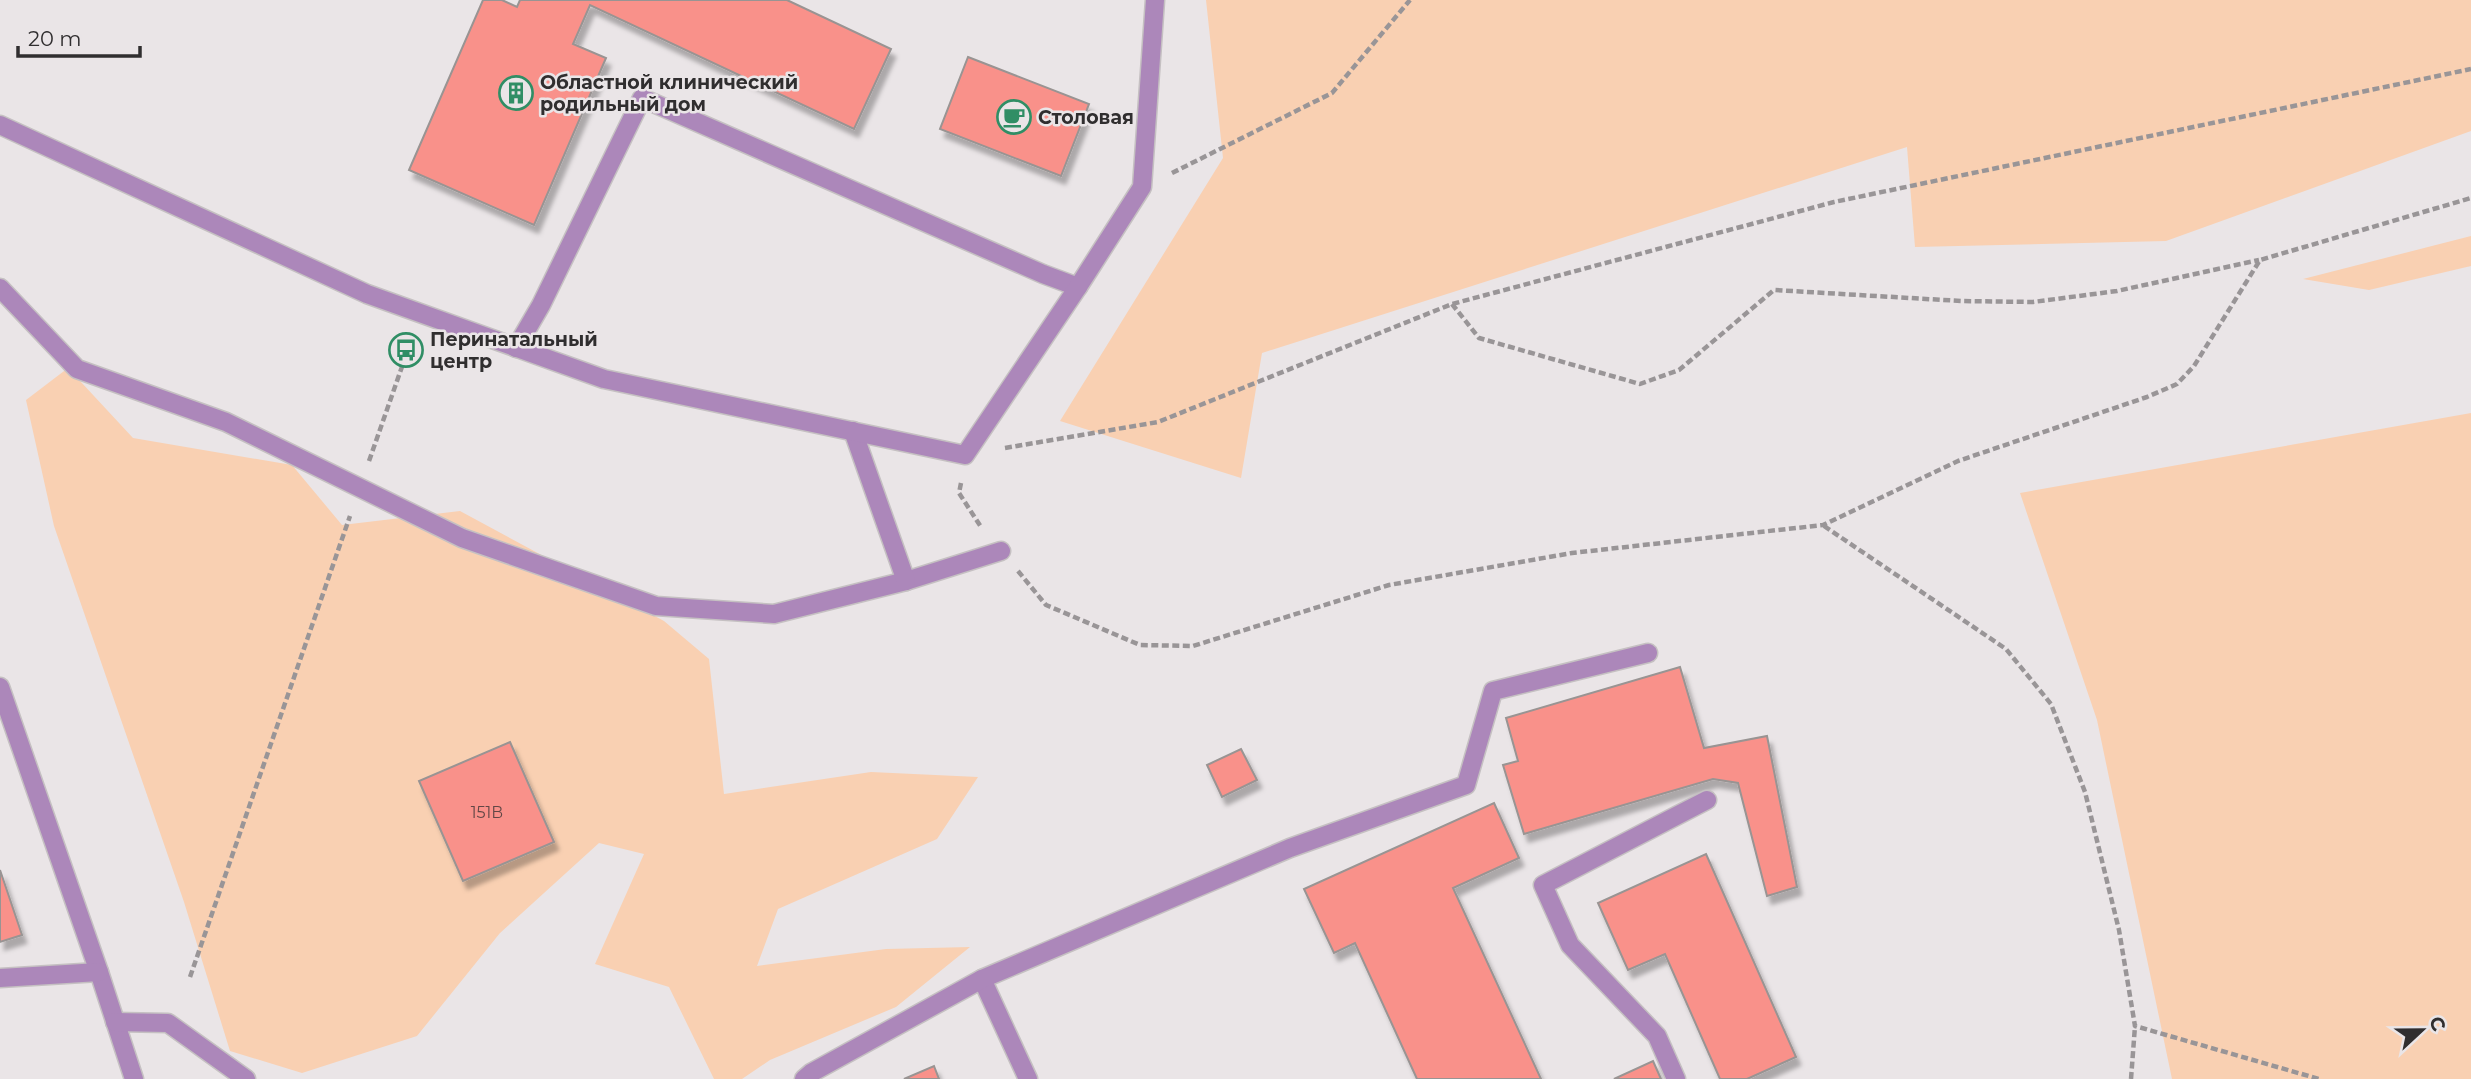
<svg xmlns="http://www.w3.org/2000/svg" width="2471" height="1079" viewBox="0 0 2471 1079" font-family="Montserrat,sans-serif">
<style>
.green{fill:#f9d0b2}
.building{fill:#f9918a;stroke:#999493;stroke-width:2;filter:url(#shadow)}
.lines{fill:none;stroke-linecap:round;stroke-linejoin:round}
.service-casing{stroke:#c5c0c2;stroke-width:21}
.minor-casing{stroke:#c5c0c2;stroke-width:21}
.path{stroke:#999597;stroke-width:4.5;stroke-dasharray:7 3.5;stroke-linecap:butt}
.service{stroke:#ac87ba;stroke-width:18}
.minor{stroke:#ac87ba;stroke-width:18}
.labels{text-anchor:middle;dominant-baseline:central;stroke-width:5;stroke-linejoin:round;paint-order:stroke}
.number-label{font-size:16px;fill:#624746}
.poi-label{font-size:19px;font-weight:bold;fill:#302e2f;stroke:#eae5e7;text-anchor:start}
</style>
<defs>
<filter id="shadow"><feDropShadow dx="4.5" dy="8" stdDeviation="2" flood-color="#0004"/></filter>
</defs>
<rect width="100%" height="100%" fill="#eae5e7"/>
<g class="green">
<polygon points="1206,0 2471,0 2471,131 2166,241 1915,247 1907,147 1262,353 1241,478 1060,421 1223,158"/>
<polygon points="2471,236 2471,266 2369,290 2303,279"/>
<polygon points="68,368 133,438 292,465 342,525 460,511 664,621 709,659 724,794 871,772 978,777 937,839 778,909 757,966 886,949 970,947 896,1007 770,1060 742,1079 714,1079 669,987 595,964 644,854 599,843 500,933 417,1036 302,1073 230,1051 184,902 54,526 26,400"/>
<polygon points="2471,413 2471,1079 2172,1079 2097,720 2020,493"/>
</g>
<g class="building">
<polygon points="483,0 502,0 517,7 520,0 787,0 891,49 854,129 590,5 573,44 606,58 534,225 409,170"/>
<polygon points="968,57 1089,104 1061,176 940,129"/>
<polygon points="1680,667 1704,748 1767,736 1797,887 1767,896 1738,783 1713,779 1524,834 1503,765 1518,761 1506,718"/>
<polygon points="510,742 554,842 463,881 419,781"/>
<polygon points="1241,749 1257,780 1222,797 1207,765"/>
<polygon points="1494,803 1519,858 1453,888 1541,1079 1417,1079 1355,943 1334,953 1304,889"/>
<polygon points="1706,854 1796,1057 1747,1079 1720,1079 1665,954 1628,970 1598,903"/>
<polygon points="0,870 22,935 0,942"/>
<polygon points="1653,1061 1661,1079 1614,1079"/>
<polygon points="934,1066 939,1079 904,1079"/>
</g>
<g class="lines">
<g class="service-casing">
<g id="service">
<polyline points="0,288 77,369 226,422 462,538 656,606 774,614 906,581 1001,551"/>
<polyline points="516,348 541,305 642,98 1043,274 1078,287"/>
<polyline points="853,431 906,581"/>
<polyline points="0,687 99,972 134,1079"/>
<polyline points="0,978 99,972"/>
<polyline points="982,979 1028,1079"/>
<polyline points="115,1022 168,1023 246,1079"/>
<polyline points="804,1079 811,1073 982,979 1290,848 1466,785 1493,691 1648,653"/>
<polyline points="1676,1079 1657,1036 1570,945 1543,885 1707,800"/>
</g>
</g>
<g class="minor-casing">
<polyline id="minor" points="0,125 367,294 604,379 965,455 1078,287 1142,187 1155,0"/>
</g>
<g class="path">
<polyline points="1172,173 1332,93 1410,0"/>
<polyline points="1452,304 1479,338 1640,384 1679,370 1774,290 1961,301 2033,302 2117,291 2259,260"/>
<polyline points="1005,448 1158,422 1452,304 1834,202 2471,69"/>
<polyline points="369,461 411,341"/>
<polyline points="961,483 959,493 981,527"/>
<polyline points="1824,526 2006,649 2051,704 2085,792 2119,930 2135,1026 2319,1079"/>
<polyline points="1018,571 1046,605 1140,645 1193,646 1389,585 1572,553 1823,525 1958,461 2147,397 2177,384 2194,366 2260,260 2471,198"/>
<polyline points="190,977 350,516"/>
<polyline points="2131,1079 2135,1026"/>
</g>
<use href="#service" class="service"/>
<use href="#minor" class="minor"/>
</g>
<defs>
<g id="building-ring" transform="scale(1.75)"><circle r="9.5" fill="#eae5e7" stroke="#308e65" stroke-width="1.5"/><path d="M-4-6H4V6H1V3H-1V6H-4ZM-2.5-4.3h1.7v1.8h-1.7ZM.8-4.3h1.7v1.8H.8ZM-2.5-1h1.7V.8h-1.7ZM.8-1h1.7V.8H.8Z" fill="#308e65"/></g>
<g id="cafe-ring" transform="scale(1.75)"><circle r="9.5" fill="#eae5e7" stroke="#308e65" stroke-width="1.5"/><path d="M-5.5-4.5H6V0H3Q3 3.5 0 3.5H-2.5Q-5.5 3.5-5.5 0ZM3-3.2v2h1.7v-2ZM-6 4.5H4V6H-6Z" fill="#308e65"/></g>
<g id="bus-ring" transform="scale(1.75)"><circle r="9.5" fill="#eae5e7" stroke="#308e65" stroke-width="1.5"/><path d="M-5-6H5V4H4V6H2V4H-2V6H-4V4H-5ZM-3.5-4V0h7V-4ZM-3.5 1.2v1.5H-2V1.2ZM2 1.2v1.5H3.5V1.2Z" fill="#308e65"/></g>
</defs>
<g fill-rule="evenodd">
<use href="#building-ring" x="516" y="93"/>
<use href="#cafe-ring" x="1014" y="117"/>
<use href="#bus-ring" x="406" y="350"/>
</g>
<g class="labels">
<g class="number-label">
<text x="487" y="812">151В</text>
</g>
<g class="poi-label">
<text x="540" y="82">Областной клинический<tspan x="540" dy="22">родильный дом</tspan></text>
<text x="1038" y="117">Столовая</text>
<text x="430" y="339">Перинатальный<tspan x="430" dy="22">центр</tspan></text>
</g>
</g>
<g transform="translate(2422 1030) rotate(68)" stroke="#eae5e7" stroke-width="5" paint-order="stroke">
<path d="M0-5L12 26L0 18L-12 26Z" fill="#302e2f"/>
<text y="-10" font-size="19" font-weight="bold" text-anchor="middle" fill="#302e2f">С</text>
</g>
<path d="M18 46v10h122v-10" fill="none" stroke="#302e2f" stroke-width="3.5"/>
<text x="28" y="46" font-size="21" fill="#302e2f" stroke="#eae5e7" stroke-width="5" paint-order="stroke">20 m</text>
</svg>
